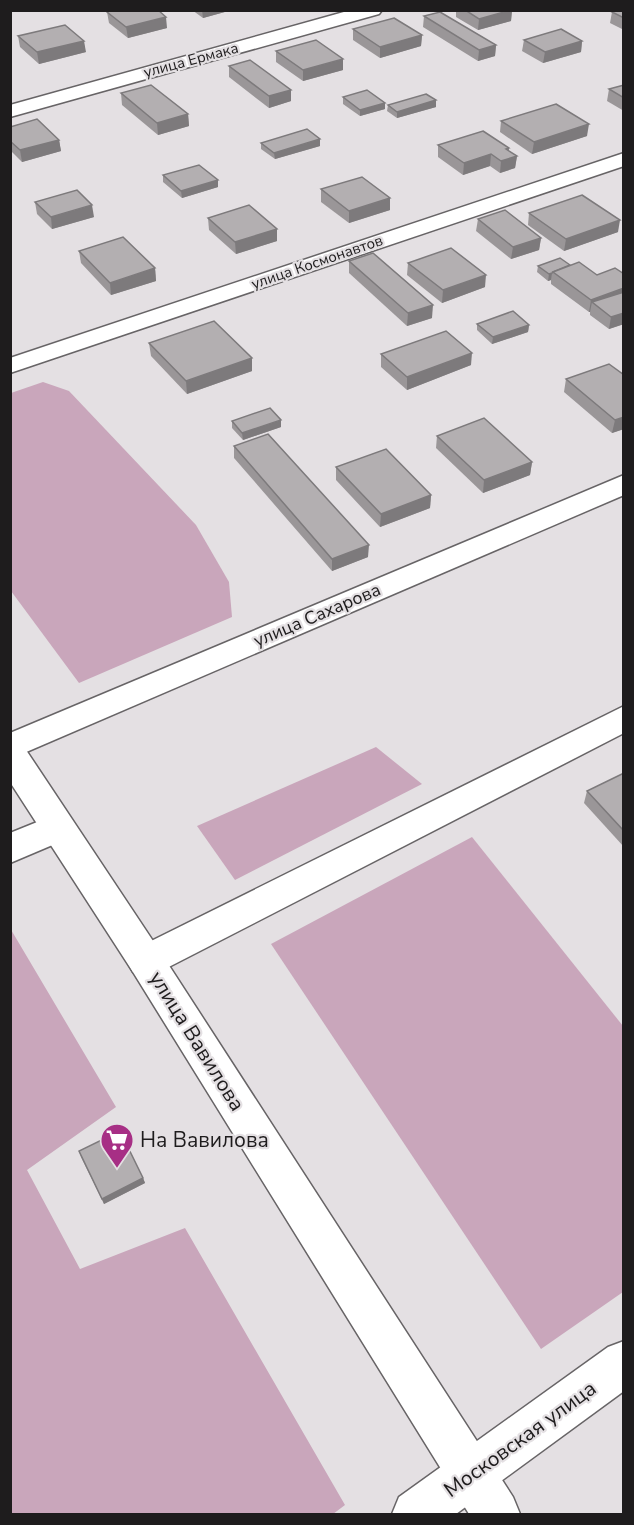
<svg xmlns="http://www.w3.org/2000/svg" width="634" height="1525" viewBox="0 0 634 1525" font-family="'Nunito Sans',sans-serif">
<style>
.forest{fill:#c9a6bb}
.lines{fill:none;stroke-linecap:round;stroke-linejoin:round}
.minor-casing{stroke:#676466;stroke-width:3}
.tertiary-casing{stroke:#676466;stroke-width:3}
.minor{fill:#fff;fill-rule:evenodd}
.tertiary{fill:#fff;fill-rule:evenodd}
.wall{fill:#9a9698}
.shaded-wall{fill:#7d7a7c}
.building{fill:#b3afb1;stroke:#7d7a7c;stroke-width:1.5}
.labels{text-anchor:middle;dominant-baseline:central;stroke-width:4.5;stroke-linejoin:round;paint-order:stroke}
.far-street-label{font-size:15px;fill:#1e1c1d;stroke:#e4e0e3}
.street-label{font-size:18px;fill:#1e1c1d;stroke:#e4e0e3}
.near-street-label{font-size:21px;fill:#1e1c1d;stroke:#e4e0e3}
.near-poi-label{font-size:21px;fill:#1e1c1d;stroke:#e4e0e3;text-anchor:start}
</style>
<rect width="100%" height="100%" fill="#e4e0e3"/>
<g class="forest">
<polygon points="43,382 69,391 196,525 229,582 232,617 79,683 11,591 11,393"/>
<polygon points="376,747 422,784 235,880 197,826"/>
<polygon points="472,837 623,1026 623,1292 541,1349 271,944"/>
<polygon points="10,928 116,1107 27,1170 80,1269 185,1228 345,1505 333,1514 11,1514"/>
</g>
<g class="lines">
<g class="minor-casing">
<g id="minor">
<polygon points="351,10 382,10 379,14 10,117 10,105"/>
<polygon points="624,153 624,166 10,373 10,358"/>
<polygon points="624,475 624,495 10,759 10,733"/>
<polygon points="624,706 624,733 159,972 146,977 133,972 127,961 133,950"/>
<polygon points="57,814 69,818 74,828 69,838 10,863 10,833"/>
<polygon points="624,1341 624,1391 456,1514 392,1514 399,1497 608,1347"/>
</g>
</g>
<g class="tertiary-casing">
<polygon id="tertiary" points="10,741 22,744 159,950 513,1497 520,1514 469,1514 133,972 10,782"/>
</g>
<use href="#minor" class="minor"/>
<use href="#tertiary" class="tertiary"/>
</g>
<g class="wall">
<polygon points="192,10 232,10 203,18"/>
<polygon points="456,10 512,10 511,21 478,30 456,17"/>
<polygon points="624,10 624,30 610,23 612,12"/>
<polygon points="107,12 167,28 128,38 109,23"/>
<polygon points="424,16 496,45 495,56 478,61 423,27"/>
<polygon points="353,29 422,35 421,46 380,58 353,40"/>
<polygon points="18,36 86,52 39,64 20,47"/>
<polygon points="524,40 582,41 581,52 543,63 522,51"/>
<polygon points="276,51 343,70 303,81 276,62"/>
<polygon points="229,66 291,90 291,101 269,108 229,77"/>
<polygon points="624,85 624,111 607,101 609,89"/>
<polygon points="121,93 188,114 189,126 158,135 122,105"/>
<polygon points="343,97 385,103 385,109 360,116 343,104"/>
<polygon points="436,100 436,107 397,118 387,111 388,105"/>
<polygon points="501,121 587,136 532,154 500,132"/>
<polygon points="10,127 59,140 61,151 22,162 10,150"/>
<polygon points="261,143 320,146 275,159 261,149"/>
<polygon points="438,145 509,151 517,156 515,168 500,173 490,166 463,175 438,157"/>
<polygon points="163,175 218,180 218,187 182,198 163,182"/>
<polygon points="321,189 390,210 349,223 321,202"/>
<polygon points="35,202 94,217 52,229 37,214"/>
<polygon points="529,213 618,232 564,251 528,225"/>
<polygon points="208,218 277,229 277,241 236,254 209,230"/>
<polygon points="478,219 541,238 539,250 511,259 476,231"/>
<polygon points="79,251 155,268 156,281 111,295 81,263"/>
<polygon points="349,261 432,318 407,326 349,273"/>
<polygon points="408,263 485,287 442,303 407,275"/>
<polygon points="570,265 597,275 624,274 624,324 609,329 590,315 590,312 589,312 551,284 551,280 548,281 537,272 538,266"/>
<polygon points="477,324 529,325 528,332 492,344 477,330"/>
<polygon points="149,343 252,358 252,371 187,394 151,356"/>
<polygon points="381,354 471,365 407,390 381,367"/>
<polygon points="624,375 624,429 612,433 564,392 566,379"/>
<polygon points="232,421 281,427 243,440 232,428"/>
<polygon points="437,436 532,462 530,475 483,493 436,448"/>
<polygon points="234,446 368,557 332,571 234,458"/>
<polygon points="336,467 431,495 430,508 380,527 336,480"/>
<polygon points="624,773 624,847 584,803 587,791"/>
<polygon points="79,1151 143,1178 145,1183 104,1204 81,1157"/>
</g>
<g class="shaded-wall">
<polygon points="202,10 232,10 203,18"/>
<polygon points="512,10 511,21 478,30 479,19"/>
<polygon points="166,17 167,28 128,38 126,27"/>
<polygon points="422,35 421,46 380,58 380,47"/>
<polygon points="84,41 86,52 39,64 37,52"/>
<polygon points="582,41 581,52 543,63 545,52"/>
<polygon points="496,45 495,56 478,61 479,50"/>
<polygon points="343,59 343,70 303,81 303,70"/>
<polygon points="291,90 291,101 269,108 269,96"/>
<polygon points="436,100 436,107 397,118 397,112"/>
<polygon points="385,103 385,109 360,116 360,110"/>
<polygon points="188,114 189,126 158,135 157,123"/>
<polygon points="589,124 587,136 532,154 534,142"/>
<polygon points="320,139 320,146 275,159 274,153"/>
<polygon points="59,140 61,151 22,162 20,150"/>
<polygon points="509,148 508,159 517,156 515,168 500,173 501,161 506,149"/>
<polygon points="491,154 490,166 463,175 464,163"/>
<polygon points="218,180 218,187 182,198 181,191"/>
<polygon points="390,198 390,210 349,223 349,211"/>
<polygon points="92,205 94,217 52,229 51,217"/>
<polygon points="620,220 618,232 564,251 566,239"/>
<polygon points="277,229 277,241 236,254 235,242"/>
<polygon points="541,238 539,250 511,259 513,247"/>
<polygon points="155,268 156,281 111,295 110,283"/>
<polygon points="552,273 551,280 548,281 549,274"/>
<polygon points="486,275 485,287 442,303 443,290"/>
<polygon points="624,288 624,299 592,302 590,312 589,312 591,300"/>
<polygon points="433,305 432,318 407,326 408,313"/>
<polygon points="624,313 624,324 609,329 611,317"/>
<polygon points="529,325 528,332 492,344 493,337"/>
<polygon points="472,353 471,365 407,390 407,377"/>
<polygon points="252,358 252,371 187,394 186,381"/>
<polygon points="624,417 624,429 612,433 615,420"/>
<polygon points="281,420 281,427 243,440 242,433"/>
<polygon points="532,462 530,475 483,493 484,480"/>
<polygon points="431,495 430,508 380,527 381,514"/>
<polygon points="369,545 368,557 332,571 332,559"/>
<polygon points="143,1178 145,1183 104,1204 102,1199"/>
</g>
<g class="building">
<polygon points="113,10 158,10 166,17 126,27 107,12"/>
<polygon points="465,10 511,10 479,19"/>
<polygon points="616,10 624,10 624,18 612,12"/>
<polygon points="440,12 496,45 479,50 424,16"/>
<polygon points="394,18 422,35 380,47 353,29"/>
<polygon points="65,25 84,41 37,52 18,36"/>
<polygon points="561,29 582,41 545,52 524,40"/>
<polygon points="316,40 343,59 303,70 276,51"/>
<polygon points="250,60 291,90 269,96 229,66"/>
<polygon points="151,85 188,114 157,123 121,93"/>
<polygon points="624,85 624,98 609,89"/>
<polygon points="367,90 385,103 360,110 343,97"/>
<polygon points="426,94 436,100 397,112 388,105"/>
<polygon points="556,104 589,124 534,142 501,121"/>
<polygon points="37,119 59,140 20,150 10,141 10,127"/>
<polygon points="307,129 320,139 274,153 261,143"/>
<polygon points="483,131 509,148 506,149 517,156 501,161 491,154 464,163 438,145"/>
<polygon points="199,165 218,180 181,191 163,175"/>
<polygon points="362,177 390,198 349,211 321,189"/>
<polygon points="77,190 92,205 51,217 35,202"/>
<polygon points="582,195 620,220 566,239 529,213"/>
<polygon points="249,205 277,229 235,242 208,218"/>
<polygon points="505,210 541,238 513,247 478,219"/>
<polygon points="123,237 155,268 110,283 79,251"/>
<polygon points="451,248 486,275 443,290 408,263"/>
<polygon points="373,253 433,305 408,313 349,261"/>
<polygon points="560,258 570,265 553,272 552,273 549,274 538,266"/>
<polygon points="579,262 597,275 615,268 624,274 624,288 591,300 553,272"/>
<polygon points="624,292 624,313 611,317 592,302"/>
<polygon points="513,311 529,325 493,337 477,324"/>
<polygon points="214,321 252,358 186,381 149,343"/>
<polygon points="446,331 472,353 407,377 381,354"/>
<polygon points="609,364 624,375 624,417 615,420 566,379"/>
<polygon points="270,408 281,420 242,433 232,421"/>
<polygon points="484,418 532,462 484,480 437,436"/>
<polygon points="268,434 369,545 332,559 234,446"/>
<polygon points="386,449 431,495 381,514 336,467"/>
<polygon points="624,773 624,831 587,791"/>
<polygon points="120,1131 143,1178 102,1199 79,1151"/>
</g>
<defs>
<g id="supermarket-pin" transform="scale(1.725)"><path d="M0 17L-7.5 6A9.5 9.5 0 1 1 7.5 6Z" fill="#a72f85" stroke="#e4e0e3"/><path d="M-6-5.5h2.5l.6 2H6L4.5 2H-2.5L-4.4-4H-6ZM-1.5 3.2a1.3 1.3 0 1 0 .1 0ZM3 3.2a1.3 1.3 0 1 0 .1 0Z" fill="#fff"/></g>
</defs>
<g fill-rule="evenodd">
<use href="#supermarket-pin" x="117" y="1140"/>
</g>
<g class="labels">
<g class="far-street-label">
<text transform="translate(191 60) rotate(-15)">улица Ермака</text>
<text transform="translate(317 262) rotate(-19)">улица Космонавтов</text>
</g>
<g class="street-label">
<text transform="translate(317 615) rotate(-23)">улица Сахарова</text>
</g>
<g class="near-street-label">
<text transform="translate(197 1041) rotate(58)">улица Вавилова</text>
<text transform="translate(520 1439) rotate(-36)">Московская улица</text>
</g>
<g class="near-poi-label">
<text x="140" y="1140">На Вавилова</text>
</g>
</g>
<rect width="634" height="1525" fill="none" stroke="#1e1c1d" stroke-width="24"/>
</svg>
